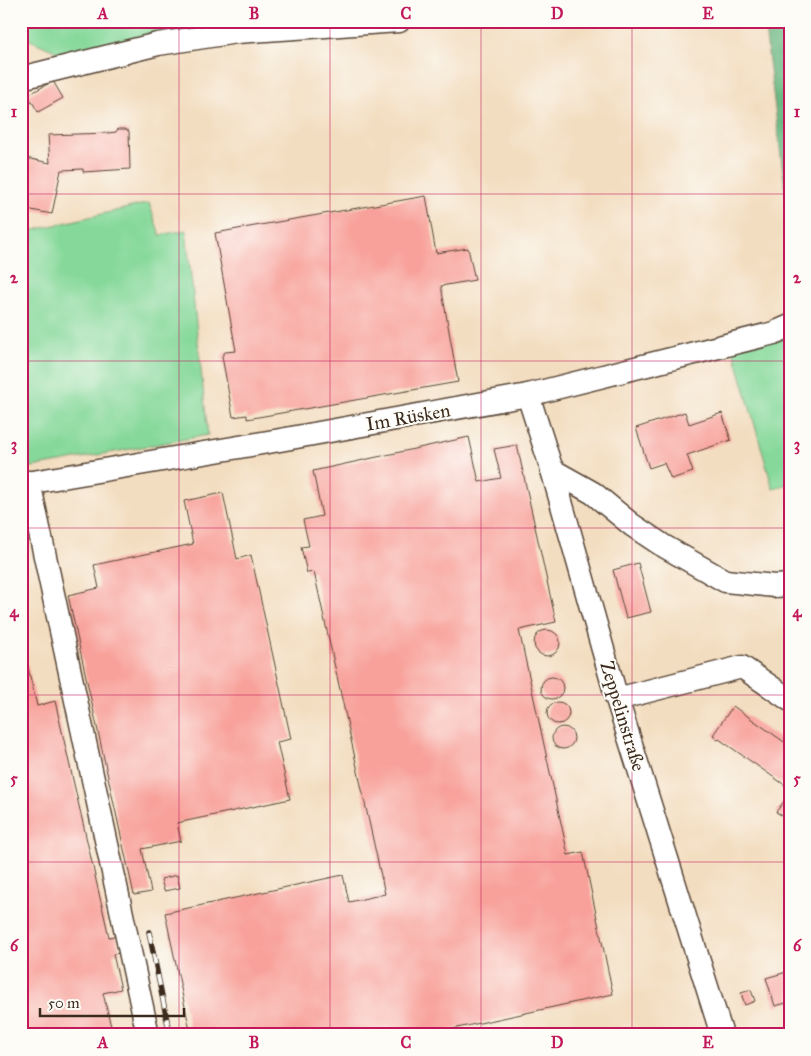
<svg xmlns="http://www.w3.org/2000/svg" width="811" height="1056" viewBox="0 0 811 1056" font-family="'IM FELL Great Primer',serif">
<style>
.green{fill:#85d89a;stroke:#60815c}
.forest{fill:#6cb882;stroke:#547150}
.building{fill:#f8a09a}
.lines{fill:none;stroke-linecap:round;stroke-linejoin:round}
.minor-casing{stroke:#574536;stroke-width:25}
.minor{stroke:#fff;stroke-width:22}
.rail-casing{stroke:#3b2a1e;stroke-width:5.5}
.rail{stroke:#fdfcf7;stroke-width:4;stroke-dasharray:11;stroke-linecap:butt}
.grid{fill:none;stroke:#c2185b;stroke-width:1;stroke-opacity:0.55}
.labels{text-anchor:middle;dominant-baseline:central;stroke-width:4;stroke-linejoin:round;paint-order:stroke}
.street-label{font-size:19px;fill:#3b2a1e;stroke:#fdfcf7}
.neatline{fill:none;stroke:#c2185b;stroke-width:2}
.grid-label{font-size:16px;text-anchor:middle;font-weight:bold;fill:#c2185b}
</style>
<rect width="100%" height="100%" fill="#fdfcf7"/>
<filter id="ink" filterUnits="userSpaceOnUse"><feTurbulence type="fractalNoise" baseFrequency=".02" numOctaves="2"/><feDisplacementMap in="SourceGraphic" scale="10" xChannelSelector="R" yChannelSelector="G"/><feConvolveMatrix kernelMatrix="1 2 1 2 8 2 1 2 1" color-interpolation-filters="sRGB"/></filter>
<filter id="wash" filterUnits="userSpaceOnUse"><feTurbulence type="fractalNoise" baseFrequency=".0096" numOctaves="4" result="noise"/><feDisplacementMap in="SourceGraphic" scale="20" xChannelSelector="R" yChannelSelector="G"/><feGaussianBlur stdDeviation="1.12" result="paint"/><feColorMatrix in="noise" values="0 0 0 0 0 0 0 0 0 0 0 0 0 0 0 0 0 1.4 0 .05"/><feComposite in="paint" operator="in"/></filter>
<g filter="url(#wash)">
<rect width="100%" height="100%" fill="#f3ddc0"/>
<g class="green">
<polygon points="21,21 261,21 51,64 57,52 21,36"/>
<polygon points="149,203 160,235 186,230 208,435 21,469 21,233"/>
<polygon points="790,319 790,483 773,489 730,338"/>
</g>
<polygon class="forest" points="764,21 790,21 790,227"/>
<g id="blocks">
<g class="building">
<polygon points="53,81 63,98 38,112 28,95"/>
<polygon points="118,129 125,129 129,131 130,169 83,172 83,169 61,170 52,214 21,208 21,157 50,163 48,135 108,133 116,132"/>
<polygon points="426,196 436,253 468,248 475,280 441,286 458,382 247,419 247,415 233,417 222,356 225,352 236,351 215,233"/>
<polygon points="685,412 689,424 722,413 731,440 687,455 693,472 671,479 664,463 649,468 636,428"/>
<polygon points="469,437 479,482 501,478 494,449 517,445 556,622 519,630 568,855 583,852 613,994 425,1035 191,1035 165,913 343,875 349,902 385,894 314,572 307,573 301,547 309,546 303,520 322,516 313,471"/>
<polygon points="223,493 237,559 251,555 291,739 277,742 290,799 177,823 181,841 142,849 151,892 134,895 68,595 99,588 94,565 193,544 184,501"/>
<polygon points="638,563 651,612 626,618 613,570"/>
<circle cx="547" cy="643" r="13"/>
<polygon points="26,659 37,706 55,701 109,937 116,936 120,953 113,954 121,989 103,993 113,1035 21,1035 21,660"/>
<circle cx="552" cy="688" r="11"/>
<circle cx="558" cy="713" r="11"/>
<polygon points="733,706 790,746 789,788 719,739 718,740 715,738 716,737 713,735"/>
<circle cx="563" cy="738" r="11"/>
<polygon points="785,800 790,803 790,814 786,818 776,812"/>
<polygon points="177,875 180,888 164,891 161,879"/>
<polygon points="790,971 790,1002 775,1006 766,978"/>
<polygon points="751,990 755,1001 745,1005 741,993"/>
</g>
</g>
</g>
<g filter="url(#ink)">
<use href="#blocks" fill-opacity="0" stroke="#574536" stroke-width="1"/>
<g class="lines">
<g class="minor-casing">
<g id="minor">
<polyline points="21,78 158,44 237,32 399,21"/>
<polyline points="528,395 552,470 617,699 722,1035"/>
<polyline points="552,470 593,493 632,525 662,545 725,581 775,586 790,585"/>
<polyline points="29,482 148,1035"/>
<polyline points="21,484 280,440 528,395 774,333 790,326"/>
<polyline points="617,699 742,667 790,700"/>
</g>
</g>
<use href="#minor" class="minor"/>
<g class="rail-casing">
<polyline id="rail" points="149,932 170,1035"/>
</g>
<use href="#rail" class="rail"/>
</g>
</g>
<path class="grid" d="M179 21V1035M330 21V1035M481 21V1035M632 21V1035M21 194H790M21 361H790M21 528H790M21 695H790M21 862H790"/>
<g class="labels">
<g class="street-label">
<text transform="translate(408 417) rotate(-10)">Im Rüsken</text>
<text transform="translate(623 716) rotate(73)">Zeppelinstraße</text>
</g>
</g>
<rect width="811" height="1056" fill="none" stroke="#fdfcf7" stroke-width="55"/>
<path d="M40 1008v8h144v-8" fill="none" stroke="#3b2a1e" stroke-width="2.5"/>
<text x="48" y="1008" font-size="15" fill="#3b2a1e" stroke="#fdfcf7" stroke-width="4" paint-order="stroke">50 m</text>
<rect x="28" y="28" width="756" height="1000" class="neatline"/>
<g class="grid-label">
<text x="103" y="19">A</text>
<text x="254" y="19">B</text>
<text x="406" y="19">C</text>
<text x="557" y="19">D</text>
<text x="708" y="19">E</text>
<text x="14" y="117">1</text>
<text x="797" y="117">1</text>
<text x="14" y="283">2</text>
<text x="797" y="283">2</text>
<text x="14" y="450">3</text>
<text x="797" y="450">3</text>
<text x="14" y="617">4</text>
<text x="797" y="617">4</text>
<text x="14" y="784">5</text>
<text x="797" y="784">5</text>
<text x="14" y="951">6</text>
<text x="797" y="951">6</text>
<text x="103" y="1048">A</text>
<text x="254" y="1048">B</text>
<text x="406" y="1048">C</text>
<text x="557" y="1048">D</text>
<text x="708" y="1048">E</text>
</g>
</svg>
